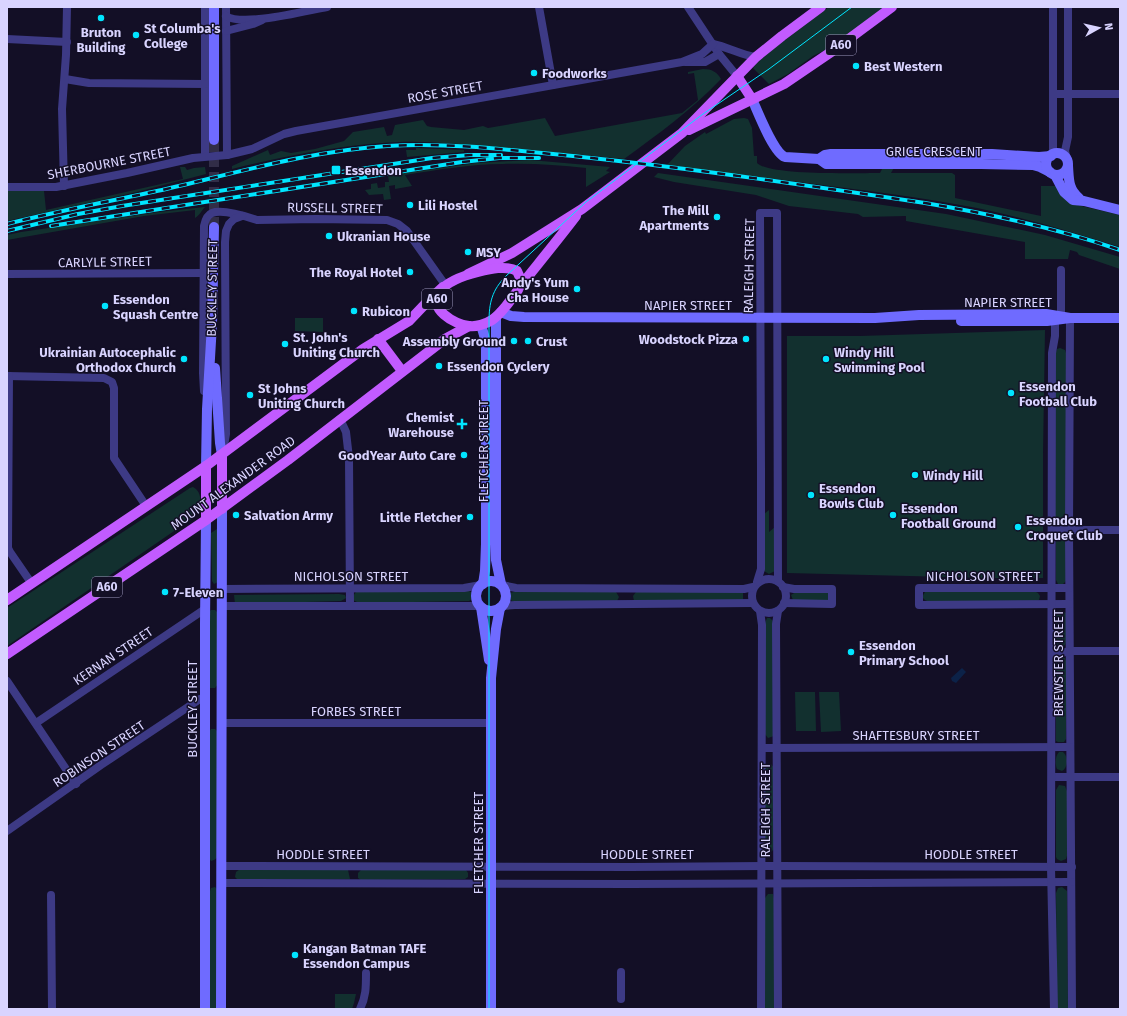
<svg xmlns="http://www.w3.org/2000/svg" width="1127" height="1016" viewBox="0 0 1127 1016" font-family="'Fira Sans',sans-serif">
<style>
.green{fill:#12302f}
.water{fill:#0c2248}
.lines{fill:none;stroke-linecap:round;stroke-linejoin:round}
.secondary-tunnel{stroke:#312d47;stroke-width:10;stroke-dasharray:10 5;stroke-linecap:butt}
.street{stroke:#3d3a85;stroke-width:8}
.secondary{stroke:#6f6bff;stroke-width:10}
.primary{stroke:#c25bff;stroke-width:10}
.tram{stroke:#00e5ff;stroke-width:1}
.rail-casing{stroke:#00e5ff;stroke-width:4}
.rail{stroke:#130f26;stroke-width:2.5;stroke-dasharray:8;stroke-linecap:butt}
.poi-dot{fill:#00e5ff;stroke:#130f26;stroke-width:1.5}
.labels{text-anchor:middle;dominant-baseline:central;stroke-width:3;stroke-linejoin:round;paint-order:stroke}
.shield{fill:#130f26;stroke:#9e99be;stroke-width:1}
.shield-label{font-size:12px;font-weight:bold;fill:#d9d4ff}
.poi-label{font-size:13px;font-weight:bold;fill:#d9d4ff;stroke:#130f26;text-anchor:start}
.street-label{font-size:13px;fill:#d9d4ff;stroke:#130f26}
</style>
<rect width="100%" height="100%" fill="#130f26"/>
<g class="green">
<polygon points="829,7 886,7 829,48 813,56 788,74 769,84 753,68 756,64 772,50"/>
<path d="M703 69C712 69 717 72 721 79 692 110 658 134 624 159 577 154 531 150 485 146 456 144 428 141 400 142 345 144 285 156 232 169V166L268 150 270 155 281 151 291 153 315 149 344 141 353 132 384 127 387 136 392 135 395 125 423 120 427 126 431 127 464 130 483 126 488 128 545 118 555 136 682 113 698 100 694 73 688 74V72Z"/>
<path d="M744 118 748 119 752 128 754 156H757V163C769 176 859 173 880 173L883 167 895 166 891 173H952L955 175V198L1041 216V186H1057L1077 205 1120 215V247C1073 232 1025 218 977 208 910 195 843 188 775 179 739 175 703 169 667 165L685 146 705 132 706 134 734 119Z"/>
<polygon points="416,148 464,150 464,152 407,157 406,150 416,150"/>
<path d="M530 160 610 167 606 171 610 172 586 187V168C558 165 531 163 503 164 470 164 437 170 405 175L412 186 395 189V185L389 186 391 199 384 200 383 194 369 195 365 190 371 189V184L377 183 378 188 385 187V182H389L388 176 391 175 476 163Z"/>
<polygon points="180,167 185,167 187,170 194,168 205,167 206,174 137,192 7,221 7,188 44,191 46,210 183,179"/>
<polygon points="658,173 946,214 1045,235 1120,257 1120,269 1079,255 1077,252 1070,250 1068,259 1025,259 1025,242 906,221 906,216 863,217 858,214 789,206 756,195 674,182 654,177"/>
<path d="M205 207C202 210 199 216 195 218V210L144 216 7 240V235L21 232 159 212Z"/>
<polygon points="295,318 323,318 323,332 295,331"/>
<polygon points="1045,330 1043,453 1043,578 990,578 787,573 787,336 860,336"/>
<polygon points="1060,348 1065,350 1066,353 1066,520 1060,524 1058,523 1055,519 1056,352 1057,349"/>
<path d="M193 487C205 494 200 509 193 518L7 646V608L190 488Z"/>
<polygon points="769,510 769,532 775,527 775,571 769,574 764,571 764,514"/>
<polygon points="217,529 218,582 214,584 212,581 211,533"/>
<polygon points="1059,537 1063,537 1066,540 1066,581 1063,584 1058,584 1056,580 1056,541"/>
<polygon points="468,591 471,592 473,596 472,599 469,601 359,603 353,600 353,596 356,592"/>
<polygon points="517,591 616,592 619,597 617,601 512,601 509,598 510,593"/>
<polygon points="743,591 743,601 634,601 633,596 636,592"/>
<polygon points="796,592 826,592 829,593 830,598 828,600 793,600 791,595"/>
<polygon points="925,592 1036,592 1038,593 1040,596 1039,600 1036,601 927,601 925,600 922,597"/>
<polygon points="339,594 345,595 346,598 341,601 235,604 234,595"/>
<polygon points="211,610 215,610 218,613 218,684 215,688 210,688 209,612"/>
<polygon points="1060,610 1063,611 1066,613 1066,642 1065,645 1062,647 1057,645 1056,643 1056,614"/>
<polygon points="767,618 770,618 773,621 774,736 768,738 765,734 765,623"/>
<polygon points="1060,656 1065,658 1066,661 1066,739 1064,742 1058,742 1056,741 1056,661"/>
<polygon points="795,692 815,692 816,731 796,731"/>
<polygon points="819,692 839,692 841,731 821,732"/>
<polygon points="211,729 215,729 218,732 218,857 214,860 211,861 209,858 209,732"/>
<path d="M1059 752H1063C1069 757 1068 768 1062 771L1057 769C1055 764 1055 756 1059 752Z"/>
<polygon points="768,764 771,764 775,769 775,848 771,852 768,852 765,847 765,767"/>
<polygon points="1059,785 1065,786 1067,791 1067,856 1066,859 1061,861 1057,859 1056,857 1056,790"/>
<polygon points="240,869 348,870 350,879 238,880 235,877 236,872"/>
<polygon points="361,870 466,870 468,873 468,877 465,879 361,880 358,878 358,873"/>
<polygon points="215,887 218,890 218,1009 210,1009 210,891 211,888"/>
<polygon points="1062,887 1067,891 1068,1009 1057,1009 1056,893 1058,888"/>
<polygon points="768,894 773,894 774,898 775,1009 764,1009 765,898"/>
<polygon points="335,994 356,994 354,1003 352,1009 335,1009"/>
</g>
<polygon class="water" points="962,668 966,672 956,683 952,681 951,678"/>
<g class="lines">
<polyline class="secondary-tunnel" points="214,227 214,140"/>
<g class="street">
<polyline points="205,7 205,156"/>
<polyline points="226,7 227,155"/>
<polyline points="539,7 553,85"/>
<polyline points="688,7 719,54 737,76"/>
<path d="M226 16C243 27 305 11 327 7"/>
<polyline points="226,31 253,24 262,20"/>
<polyline points="7,39 67,42"/>
<path d="M713 44C728 47 741 55 756 57"/>
<polyline points="685,62 705,62 719,54"/>
<polyline points="65,79 89,83 205,84"/>
<polyline points="1053,94 1120,94"/>
<polyline points="1053,155 1053,7"/>
<polyline points="1067,159 1065,151 1068,137 1068,7"/>
<polyline points="64,186 62,109 66,55 67,7"/>
<polyline points="7,187 56,187 127,173 193,158 227,155 252,149 284,134 296,131 682,62 702,54 713,44"/>
<polyline points="7,274 203,273"/>
<polyline points="1061,316 1061,270"/>
<polyline points="1070,318 1069,530 1072,1009"/>
<polyline points="7,376 104,378 112,382 114,388 114,458 146,506"/>
<polyline points="9,376 8,548 10,552 32,584"/>
<path d="M204 391 203 373 204 226C205 221 207 215 212 213 222 209 248 217 257 220L316 219 387 220 398 224 407 231 446 286"/>
<polyline points="340,419 346,432 349,458 350,605"/>
<polyline points="223,451 226,434 225,242 226,231 229,224 234,219 242,216"/>
<polyline points="1052,530 1120,530"/>
<circle cx="769" cy="596" r="17"/>
<polyline points="757,582 761,569 761,468 760,213 777,213 778,581"/>
<polyline points="502,585 516,588 744,589 753,587"/>
<polyline points="783,587 794,589 832,589 832,604 784,603"/>
<polyline points="1069,588 919,588 919,605 1069,604"/>
<polyline points="222,589 464,588 481,585"/>
<polyline points="222,606 480,606"/>
<polyline points="502,606 515,605 753,603"/>
<polyline points="760,611 762,625 761,1009"/>
<polyline points="778,611 776,624 778,1009"/>
<polyline points="1052,651 1061,653 1070,651 1120,651"/>
<polyline points="7,681 76,784"/>
<polyline points="36,723 205,609"/>
<polyline points="222,723 491,723"/>
<polyline points="762,748 1070,747"/>
<polyline points="1052,777 1120,777"/>
<polyline points="7,831 101,765 200,699 205,698"/>
<polyline points="222,866 631,867 777,866 1072,867"/>
<polyline points="222,883 630,884 1071,882"/>
<polyline points="51,895 52,1009"/>
<polyline points="621,999 621,972"/>
<path d="M360 1009C366 997 366 987 366 973"/>
<polyline points="1054,1009 1051,867 1052,353 1055,336 1055,320"/>
</g>
<g class="secondary">
<polyline points="214,7 214,140"/>
<path d="M752 99C758 112 773 152 785 157L819 159 826 164H981L1033 165 1040 167 1050 172"/>
<circle cx="1057" cy="164" r="11"/>
<polyline points="819,159 825,155 831,154 992,154 1039,157 1051,156"/>
<path d="M1068 166C1069 179 1068 189 1079 198"/>
<polyline points="1055,175 1064,192 1073,200 1084,201 1120,210"/>
<polyline points="501,312 511,316 524,317 875,318 919,315 1046,314 1070,318"/>
<polyline points="496,317 496,560 501,584"/>
<polyline points="961,321 1047,321 1070,318 1120,318"/>
<polyline points="481,325 484,335 486,346 486,544 485,571 483,584"/>
<polyline points="215,368 220,443 222,455"/>
<polyline points="206,466 207,409 212,324 214,227"/>
<circle cx="491" cy="596" r="15"/>
<polyline points="481,607 489,660"/>
<polyline points="205,1009 205,623 206,520"/>
<polyline points="221,1009 222,509"/>
<polyline points="491,1009 491,678 496,629 500,608"/>
</g>
<g class="primary">
<polyline points="737,76 752,99"/>
<polyline points="689,130 784,84 834,50 892,7"/>
<polyline points="468,274 512,253 582,209 682,133 756,57 782,36 821,7"/>
<path d="M518 289 521 280 517 271C506 265 490 269 478 272 466 275 448 281 440 291 426 308 455 325 469 326 476 327 486 324 492 320 503 313 510 300 518 290V289C537 265 557 241 576 216"/>
<polyline points="378,339 402,371"/>
<polyline points="222,455 222,509"/>
<polyline points="206,466 206,520"/>
<polyline points="7,600 206,466 363,349 409,321 429,300 443,287"/>
<polyline points="7,654 206,520 288,460 445,339 469,326"/>
</g>
<path class="tram" d="M489 1009V322C489 303 492 290 506 276L586 202 703 114 769 69 852 7"/>
<g class="rail-casing">
<g id="rail">
<path d="M7 224C58 211 111 201 162 190 236 173 310 151 387 146 452 142 518 151 582 157 697 169 811 186 925 203 991 214 1056 228 1120 250"/>
<polyline points="51,226 462,162 499,158 539,158"/>
<polyline points="7,231 78,214 122,206 432,158 470,155 501,155"/>
</g>
</g>
<use href="#rail" class="rail"/>
</g>
<g class="poi-dot">
<circle cx="101" cy="18" r="4"/>
<circle cx="136" cy="35" r="4"/>
<circle cx="856" cy="66" r="4"/>
<circle cx="534" cy="73" r="4"/>
<rect x="331" y="165" width="10" height="10" rx="2"/>
<circle cx="410" cy="205" r="4"/>
<circle cx="717" cy="217" r="4"/>
<circle cx="329" cy="236" r="4"/>
<circle cx="468" cy="252" r="4"/>
<circle cx="410" cy="272" r="4"/>
<circle cx="577" cy="289" r="4"/>
<circle cx="105" cy="306" r="4"/>
<circle cx="354" cy="311" r="4"/>
<circle cx="746" cy="339" r="4"/>
<circle cx="514" cy="341" r="4"/>
<circle cx="528" cy="341" r="4"/>
<circle cx="285" cy="344" r="4"/>
<circle cx="184" cy="359" r="4"/>
<circle cx="826" cy="359" r="4"/>
<circle cx="439" cy="366" r="4"/>
<circle cx="1011" cy="393" r="4"/>
<circle cx="250" cy="395" r="4"/>
<path d="M460 418h4v4h4v4h-4v4h-4v-4h-4v-4h4z"/>
<circle cx="464" cy="455" r="4"/>
<circle cx="915" cy="475" r="4"/>
<circle cx="811" cy="495" r="4"/>
<circle cx="236" cy="515" r="4"/>
<circle cx="893" cy="515" r="4"/>
<circle cx="470" cy="517" r="4"/>
<circle cx="1018" cy="527" r="4"/>
<circle cx="165" cy="592" r="4"/>
<circle cx="851" cy="652" r="4"/>
<circle cx="295" cy="955" r="4"/>
</g>
<g class="labels">
<g class="shield">
<rect x="826" y="35" width="30" height="20" rx="3"/>
<rect x="422" y="289" width="30" height="20" rx="3"/>
<rect x="92" y="577" width="30" height="20" rx="3"/>
</g>
<g class="shield-label">
<text x="841" y="45">A60</text>
<text x="437" y="299">A60</text>
<text x="107" y="587">A60</text>
</g>
<g class="poi-label">
<text x="144" y="28">St Columba's<tspan x="144" dy="15">College</tspan></text>
<text x="101" y="32" text-anchor="middle">Bruton<tspan x="101" dy="15">Building</tspan></text>
<text x="864" y="66">Best Western</text>
<text x="542" y="73">Foodworks</text>
<text x="345" y="170">Essendon</text>
<text x="418" y="205">Lili Hostel</text>
<text x="709" y="210" text-anchor="end">The Mill<tspan x="709" dy="15">Apartments</tspan></text>
<text x="337" y="236">Ukranian House</text>
<text x="476" y="252">MSY</text>
<text x="402" y="272" text-anchor="end">The Royal Hotel</text>
<text x="569" y="282" text-anchor="end">Andy's Yum<tspan x="569" dy="15">Cha House</tspan></text>
<text x="113" y="299">Essendon<tspan x="113" dy="15">Squash Centre</tspan></text>
<text x="362" y="311">Rubicon</text>
<text x="293" y="337">St. John's<tspan x="293" dy="15">Uniting Church</tspan></text>
<text x="738" y="339" text-anchor="end">Woodstock Pizza</text>
<text x="506" y="341" text-anchor="end">Assembly Ground</text>
<text x="536" y="341">Crust</text>
<text x="176" y="352" text-anchor="end">Ukrainian Autocephalic<tspan x="176" dy="15">Orthodox Church</tspan></text>
<text x="834" y="352">Windy Hill<tspan x="834" dy="15">Swimming Pool</tspan></text>
<text x="447" y="366">Essendon Cyclery</text>
<text x="1019" y="386">Essendon<tspan x="1019" dy="15">Football Club</tspan></text>
<text x="258" y="388">St Johns<tspan x="258" dy="15">Uniting Church</tspan></text>
<text x="454" y="417" text-anchor="end">Chemist<tspan x="454" dy="15">Warehouse</tspan></text>
<text x="456" y="455" text-anchor="end">GoodYear Auto Care</text>
<text x="923" y="475">Windy Hill</text>
<text x="819" y="488">Essendon<tspan x="819" dy="15">Bowls Club</tspan></text>
<text x="901" y="508">Essendon<tspan x="901" dy="15">Football Ground</tspan></text>
<text x="244" y="515">Salvation Army</text>
<text x="462" y="517" text-anchor="end">Little Fletcher</text>
<text x="1026" y="520">Essendon<tspan x="1026" dy="15">Croquet Club</tspan></text>
<text x="173" y="592">7-Eleven</text>
<text x="859" y="645">Essendon<tspan x="859" dy="15">Primary School</tspan></text>
<text x="303" y="948">Kangan Batman TAFE<tspan x="303" dy="15">Essendon Campus</tspan></text>
</g>
<g class="street-label">
<text transform="translate(445 92) rotate(-10)">ROSE STREET</text>
<text x="934" y="151">GRICE CRESCENT</text>
<text transform="translate(109 163) rotate(-11)">SHERBOURNE STREET</text>
<text transform="translate(335 208) rotate(1)">RUSSELL STREET</text>
<text transform="translate(105 262) rotate(-1)">CARLYLE STREET</text>
<text transform="translate(749 266) rotate(-89)">RALEIGH STREET</text>
<text transform="translate(212 288) rotate(-89)">BUCKLEY STREET</text>
<text x="1008" y="302">NAPIER STREET</text>
<text x="688" y="305">NAPIER STREET</text>
<text transform="translate(483 451) rotate(-90)">FLETCHER STREET</text>
<text transform="translate(233 483) rotate(-36)">MOUNT ALEXANDER ROAD</text>
<text x="351" y="576">NICHOLSON STREET</text>
<text x="983" y="576">NICHOLSON STREET</text>
<text transform="translate(113 656) rotate(-34)">KERNAN STREET</text>
<text transform="translate(1058 663) rotate(-90)">BREWSTER STREET</text>
<text transform="translate(192 709) rotate(-90)">BUCKLEY STREET</text>
<text x="356" y="711">FORBES STREET</text>
<text x="916" y="735">SHAFTESBURY STREET</text>
<text transform="translate(99 754) rotate(-34)">ROBINSON STREET</text>
<text transform="translate(765 810) rotate(-90)">RALEIGH STREET</text>
<text transform="translate(478 843) rotate(-90)">FLETCHER STREET</text>
<text x="323" y="854">HODDLE STREET</text>
<text x="647" y="854">HODDLE STREET</text>
<text x="971" y="854">HODDLE STREET</text>
</g>
</g>
<rect width="1127" height="1016" fill="none" stroke="#d9d4ff" stroke-width="16"/>
<g transform="translate(1099 28) rotate(82)" stroke="#130f26" stroke-width="3" paint-order="stroke">
<path d="M0-3L7 15L0 10L-7 15Z" fill="#d9d4ff"/>
<text y="-6" font-size="11" font-weight="bold" text-anchor="middle" fill="#d9d4ff">N</text>
</g>
</svg>
